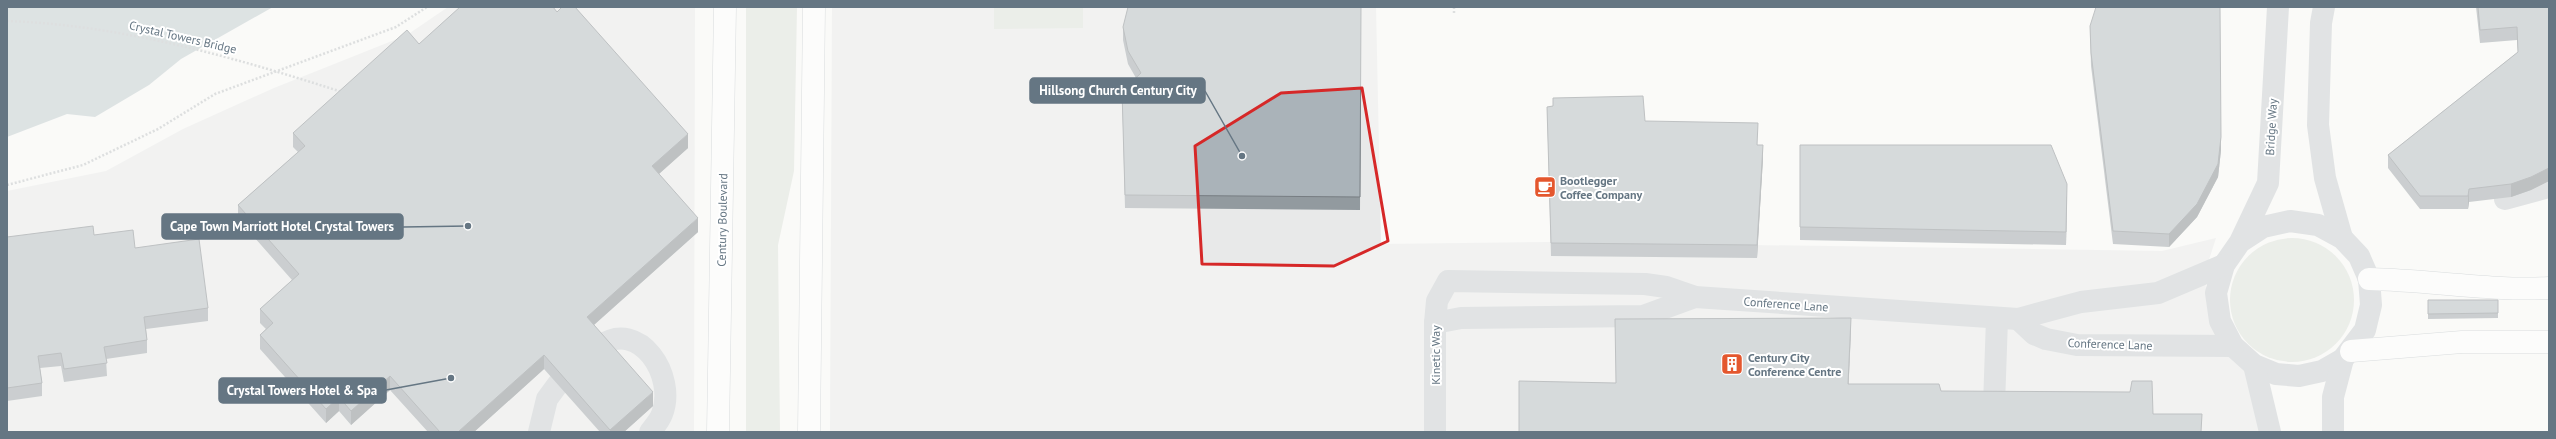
<svg xmlns="http://www.w3.org/2000/svg" width="2556" height="439" viewBox="0 0 2556 439" font-family="'PT Sans',sans-serif">
<style>
.built{fill:#e8e9e9}
.green{fill:#dadfd7}
.water{fill:#bbc7cb}
.lines{fill:none;stroke-linecap:round;stroke-linejoin:round}
.secondary-casing{stroke:#b3babf;stroke-width:23}
.path{stroke:#bbbfc2;stroke-width:2.5;stroke-dasharray:2 2;stroke-linecap:butt}
.lane{stroke:#c3c8cc;stroke-width:22}
.secondary{stroke:#fff;stroke-width:22}
.path-bridge{stroke:#bbbfc2;stroke-width:2.5;stroke-dasharray:2 2;stroke-linecap:butt}
.wall{fill:#929a9f}
.shaded-wall{fill:#777d82}
.building{fill:#aab3b9;stroke:#777d82}
.marked{fill:none;stroke:#d62828;stroke-width:3;stroke-linejoin:round}
.labels{text-anchor:middle;dominant-baseline:central;stroke-width:4;stroke-linejoin:round;paint-order:stroke}
.street-label{font-size:12px;fill:#657683;stroke:#fff}
.poi-label{font-size:12px;font-weight:bold;fill:#657683;stroke:#fff;text-anchor:start}
.leader{fill:none;stroke:#657683;stroke-width:1.5}
.callout-dot{fill:#657683;stroke:#fff;stroke-width:1.5}
.callout{fill:#657683;stroke:#657683;stroke-width:1.5}
.callout-label{font-size:13px;text-anchor:middle;font-weight:bold;fill:#fff}
</style>
<rect width="100%" height="100%" fill="#fafaf8"/>
<g class="built">
<polygon points="448,7 695,7 694,432 7,432 7,191 106,171 183,129 274,88 407,35"/>
<polygon points="832,7 1376,7 1381,244 1548,242 2162,251 2216,238 2205,272 2207,307 2221,340 2246,365 2262,432 830,432"/>
</g>
<g class="green">
<polygon points="746,7 797,7 794,171 778,245 780,432 746,432"/>
<polygon points="994,7 1083,7 1083,28 994,29"/>
<circle cx="2292" cy="300" r="62"/>
</g>
<polygon class="water" points="7,7 273,7 181,59 149,85 95,117 67,114 7,137"/>
<g class="lines">
<g class="secondary-casing">
<g id="secondary">
<path d="M2369 279C2429 280 2489 291 2549 288"/>
<polyline points="2351,351 2462,342 2549,342"/>
<polyline points="718,432 725,7"/>
<polyline points="809,432 814,7"/>
</g>
</g>
<g class="path">
<polyline points="1454,13 1454,7"/>
<polyline points="7,185 83,165 158,129 215,94 396,27 427,7"/>
</g>
<g class="lane">
<polyline points="2324,7 2321,23 2318,125 2325,178 2342,238"/>
<polyline points="2505,199 2549,187"/>
<polyline points="2240,242 2263,227 2290,221 2318,225 2342,238 2359,256 2369,279 2371,305 2365,330 2343,359 2322,371 2299,376 2276,374 2254,365 2233,346 2220,321 2216,293 2224,265 2240,242 2268,183 2278,7"/>
<polyline points="2018,319 2034,334 2046,339 2077,345 2233,346"/>
<polyline points="1435,323 1461,318 1643,316 1695,297"/>
<path d="M600 346C639 318 677 376 662 414 660 420 654 427 650 432"/>
<polyline points="2254,365 2270,432"/>
<polyline points="1994,405 1997,319"/>
<polyline points="539,432 547,399 558,384"/>
<polyline points="1435,432 1435,323 1437,301 1448,281 1645,284 1666,287 1695,297 2018,319 2081,302 2158,293 2224,265"/>
<polyline points="2333,432 2333,397 2343,359"/>
</g>
<use href="#secondary" class="secondary"/>
<path class="path-bridge" d="M7 21C122 25 233 57 342 92"/>
</g>
<g class="wall">
<polygon points="1361,7 1360,210 1125,208 1122,91 1136,78 1128,64 1123,40 1123,27"/>
<polygon points="2476,7 2549,7 2549,181 2531,190 2511,197 2469,202 2468,209 2420,209 2388,168 2388,155 2518,52 2517,40 2480,43"/>
<polygon points="2090,26 2221,150 2218,177 2197,217 2169,247 2113,244 2091,66"/>
<polygon points="419,44 688,148 659,174 698,232 594,325 653,406 624,432 600,432 544,369 474,432 428,432 390,390 351,425 339,411 326,423 260,349 260,335 266,329 260,323 260,309 292,280 238,219 238,205 298,152 293,147 293,133"/>
<polygon points="1553,98 1645,121 1758,145 1763,158 1757,258 1551,256 1547,107 1553,106"/>
<polygon points="1800,145 2067,197 2066,245 1800,240"/>
<polygon points="94,235 135,248 208,308 208,321 146,329 147,340 147,353 106,359 107,376 64,382 61,366 40,368 42,383 42,396 7,401 7,237"/>
<polygon points="2428,300 2498,300 2498,318 2428,319"/>
</g>
<g class="shaded-wall">
<polygon points="688,134 688,148 652,180 652,166"/>
<polygon points="2221,137 2221,150 2218,177 2197,217 2169,247 2169,234"/>
<polygon points="1763,145 1763,158 1757,258 1757,245"/>
<polygon points="2549,168 2549,181 2531,190 2511,197 2511,184"/>
<polygon points="2067,184 2067,197 2066,245 2066,232"/>
<polygon points="2469,189 2469,202 2468,209 2468,196"/>
<polygon points="698,218 698,232 587,331 587,317"/>
<polygon points="1851,318 1851,331 1848,398 1848,384"/>
<polygon points="544,355 544,369 474,432 458,432"/>
<polygon points="390,376 390,390 351,425 351,411"/>
<polygon points="653,392 653,406 624,432 610,432 610,430"/>
<polygon points="339,397 339,411 326,423 326,409"/>
</g>
<g class="building">
<polygon points="460,7 553,7 557,12 562,7 575,7 688,134 652,166 698,218 587,317 653,392 610,430 544,355 458,432 440,432 390,376 351,411 339,397 326,409 260,335 273,323 260,309 299,274 238,205 305,146 293,133 407,30 419,44"/>
<polygon points="1128,7 1361,7 1360,197 1125,195 1122,91 1141,73 1128,51 1123,27"/>
<polygon points="2096,7 2220,7 2221,137 2218,164 2197,204 2169,234 2113,231 2091,53 2090,26"/>
<polygon points="2478,7 2549,7 2549,168 2531,177 2511,184 2469,189 2468,196 2420,196 2388,155 2518,52 2517,27 2480,30"/>
<polygon points="1643,96 1645,121 1758,123 1757,145 1763,145 1757,245 1551,243 1547,107 1553,106 1553,98"/>
<polygon points="1800,145 2051,145 2067,184 2066,232 1800,227"/>
<polygon points="93,226 94,235 133,230 135,248 199,239 208,308 144,317 147,340 104,347 107,363 64,369 61,353 38,356 42,383 7,388 7,237"/>
<polygon points="2428,300 2498,300 2498,313 2428,314"/>
<polygon points="1851,318 1848,384 1939,384 1941,391 2130,392 2132,381 2152,381 2153,414 2202,414 2201,432 1519,432 1519,381 1616,383 1615,319"/>
</g>
<path d="M0 0H2556V439H0ZM1362 88 1388 241 1334 266 1202 264 1195 146 1281 93Z" fill="#fafaf8" fill-opacity=".55" fill-rule="evenodd"/>
<path class="marked" d="M1362 88 1388 241 1334 266 1202 264 1195 146 1281 93Z"/>
<defs>
<g id="cafe-square" transform="scale(1.15)"><rect x="-9" y="-9" width="18" height="18" rx="4" fill="#e4572e" stroke="#fff"/><path d="M-5.5-4.5H6V0H3Q3 3.5 0 3.5H-2.5Q-5.5 3.5-5.5 0ZM3-3.2v2h1.7v-2ZM-6 4.5H4V6H-6Z" fill="#fff"/></g>
<g id="building-square" transform="scale(1.15)"><rect x="-9" y="-9" width="18" height="18" rx="4" fill="#e4572e" stroke="#fff"/><path d="M-4-6H4V6H1V3H-1V6H-4ZM-2.5-4.3h1.7v1.8h-1.7ZM.8-4.3h1.7v1.8H.8ZM-2.5-1h1.7V.8h-1.7ZM.8-1h1.7V.8H.8Z" fill="#fff"/></g>
</defs>
<g fill-rule="evenodd">
<use href="#cafe-square" x="1545" y="187"/>
<use href="#building-square" x="1732" y="364"/>
</g>
<g class="labels">
<g class="street-label">
<text transform="translate(183 37) rotate(13)">Crystal Towers Bridge</text>
<text transform="translate(2271 127) rotate(-87)">Bridge Way</text>
<text transform="translate(722 220) rotate(-89)">Century Boulevard</text>
<text transform="translate(1786 304) rotate(4)">Conference Lane</text>
<text transform="translate(2110 344) rotate(2)">Conference Lane</text>
<text transform="translate(1435 355) rotate(-90)">Kinetic Way</text>
</g>
<g class="poi-label">
<text x="1560" y="180">Bootlegger<tspan x="1560" dy="14">Coffee Company</tspan></text>
<text x="1748" y="357">Century City<tspan x="1748" dy="14">Conference Centre</tspan></text>
</g>
</g>
<path class="leader" d="M1242 156L1205 91M468 226L403 227M451 378L386 390"/>
<g class="callout-dot">
<circle cx="1242" cy="156" r="4"/>
<circle cx="468" cy="226" r="4"/>
<circle cx="451" cy="378" r="4"/>
</g>
<g class="callout">
<rect x="1030" y="78" width="175" height="25" rx="4"/>
<rect x="162" y="214" width="241" height="25" rx="4"/>
<rect x="219" y="378" width="167" height="25" rx="4"/>
</g>
<g class="callout-label">
<text x="1118" y="95">Hillsong Church Century City</text>
<text x="282" y="231">Cape Town Marriott Hotel Crystal Towers</text>
<text x="302" y="395">Crystal Towers Hotel &amp; Spa</text>
</g>
<rect width="2556" height="439" fill="none" stroke="#657683" stroke-width="16"/>
</svg>
